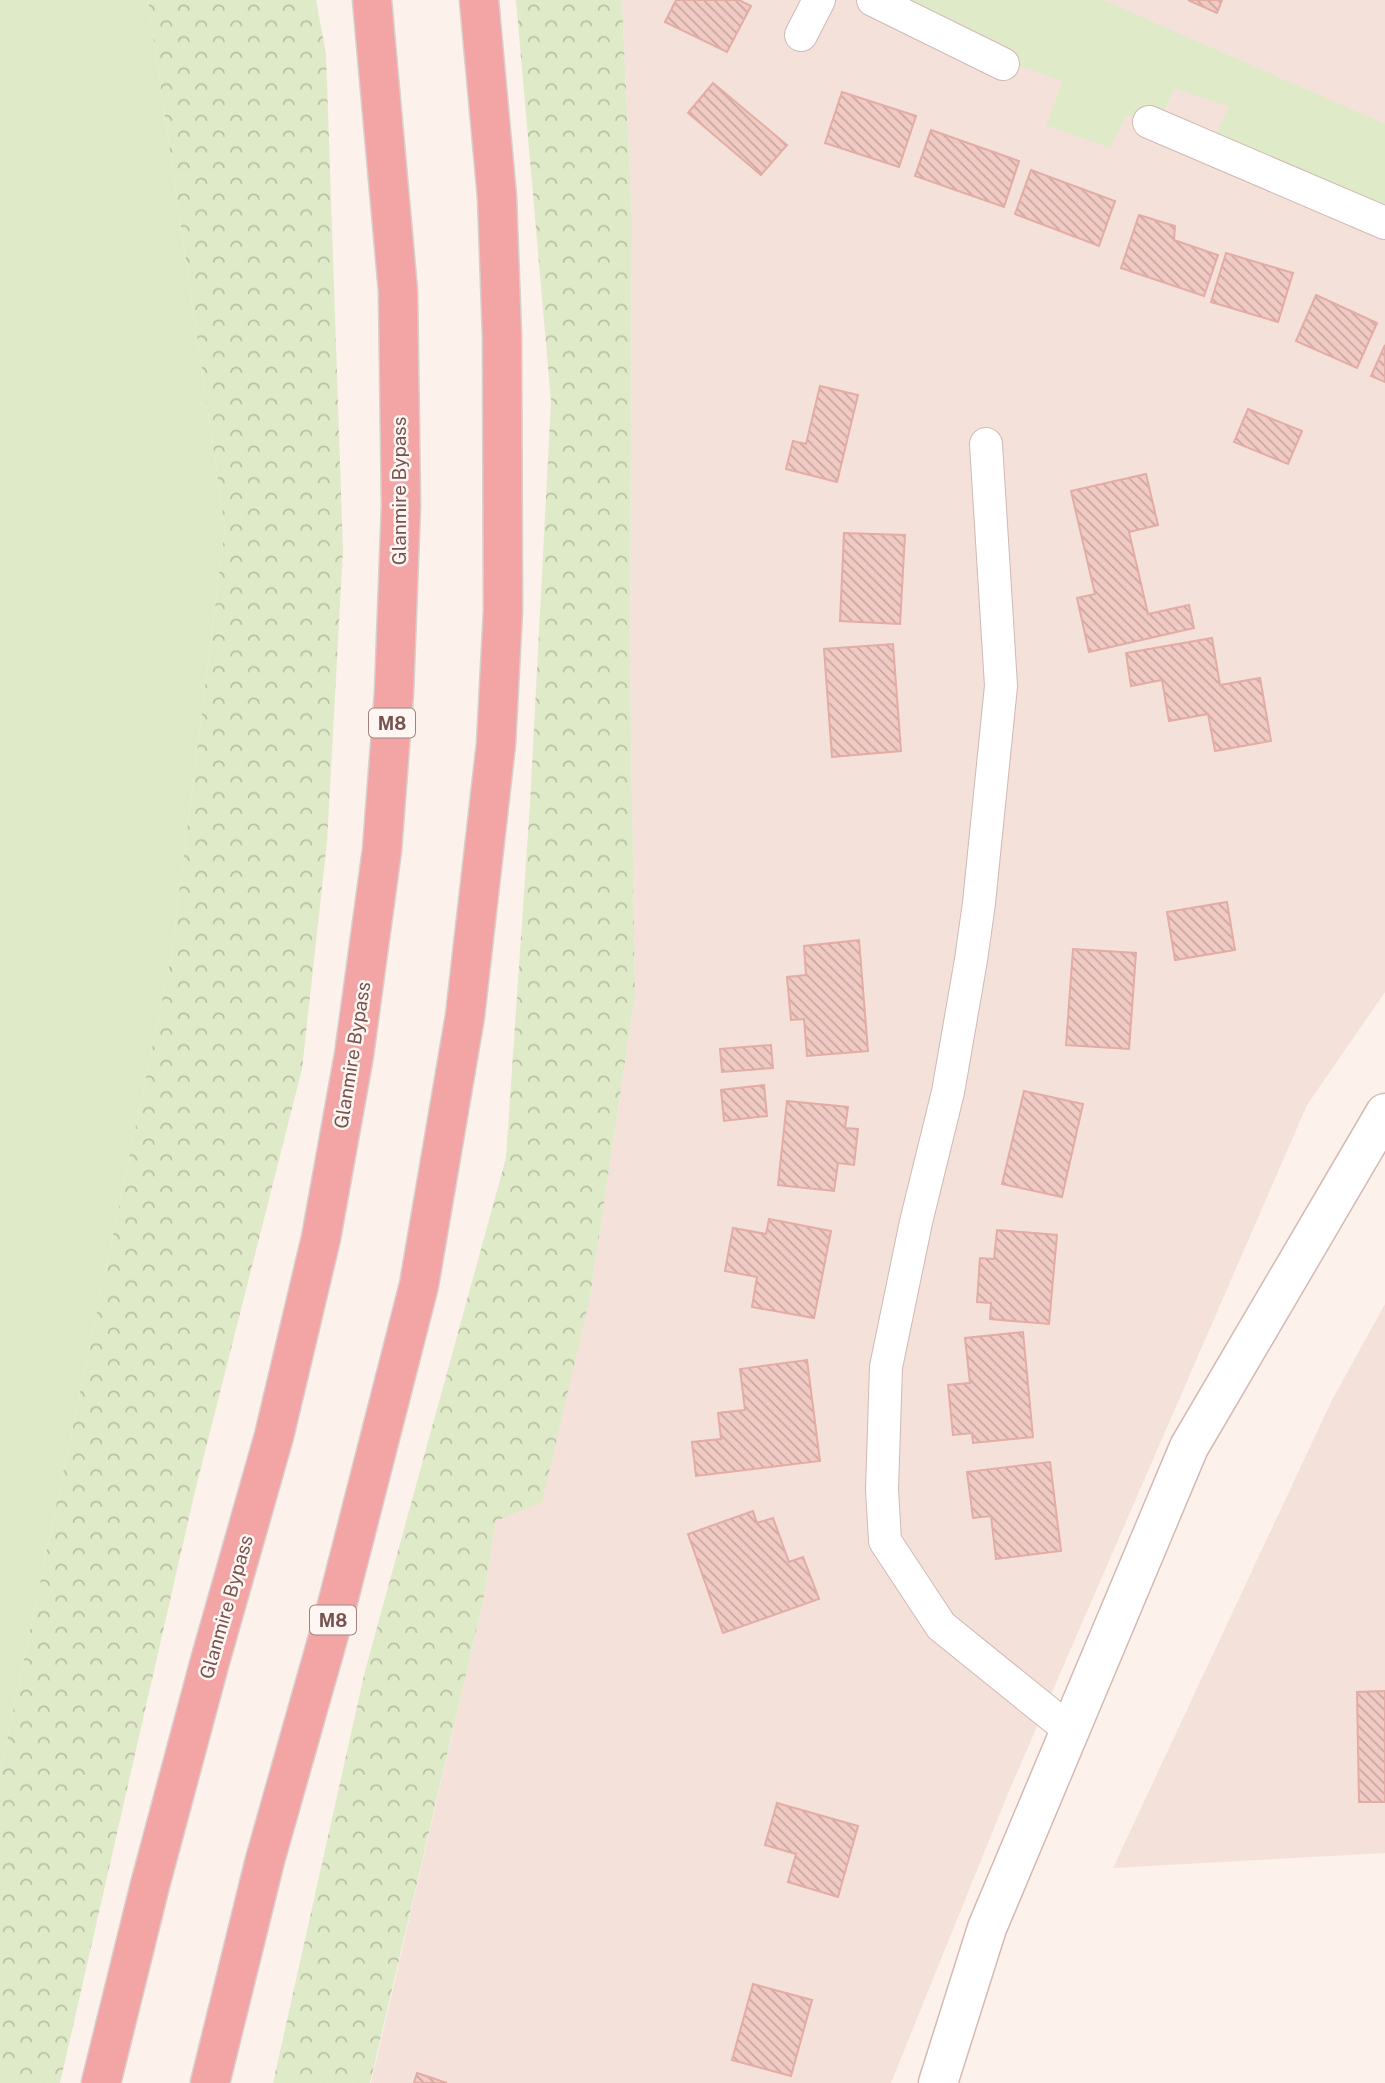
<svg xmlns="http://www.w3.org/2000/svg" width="1385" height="2083" viewBox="0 0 1385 2083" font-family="'Public Sans',sans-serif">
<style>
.residential{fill:#f4e1da}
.green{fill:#dfeac9}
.forest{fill:url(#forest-crowns)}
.building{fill:url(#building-back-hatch);stroke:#e3aca5;stroke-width:2}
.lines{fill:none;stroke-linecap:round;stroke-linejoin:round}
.minor-casing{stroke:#d1b9b3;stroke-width:34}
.secondary-casing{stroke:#d6b9b3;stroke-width:41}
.motorway-casing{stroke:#d9cfcd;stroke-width:41}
.minor{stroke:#fff;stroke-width:32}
.secondary{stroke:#fff;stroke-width:38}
.motorway{stroke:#f3a5a5;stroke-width:38}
.labels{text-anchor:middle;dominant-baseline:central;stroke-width:5;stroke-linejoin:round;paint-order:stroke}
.shield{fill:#fef6f2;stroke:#a0837f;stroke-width:2}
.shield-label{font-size:18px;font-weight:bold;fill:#77524e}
.street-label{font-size:19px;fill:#77524e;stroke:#fef6f2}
</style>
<defs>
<pattern id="forest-crowns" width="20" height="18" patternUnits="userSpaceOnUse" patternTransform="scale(1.75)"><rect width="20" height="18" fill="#dfeac9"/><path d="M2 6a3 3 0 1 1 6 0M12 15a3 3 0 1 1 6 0" fill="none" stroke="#bac0a5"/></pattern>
<pattern id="building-back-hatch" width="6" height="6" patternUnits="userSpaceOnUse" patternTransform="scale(1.75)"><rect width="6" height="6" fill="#f1cac4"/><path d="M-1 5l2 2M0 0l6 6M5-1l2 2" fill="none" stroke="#c8a7a1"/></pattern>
</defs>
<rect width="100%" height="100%" fill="#fcf1eb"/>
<g class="residential">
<polygon points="622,0 1385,0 1385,992 1307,1105 1009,1791 891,2083 371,2083 483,1602 496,1521 590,1297 635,995 630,667 632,222"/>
<polygon points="1385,1304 1385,1853 1113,1868 1331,1402"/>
</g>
<g class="green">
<polygon points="0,0 148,0 225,528 171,958 0,1774"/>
<polygon points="877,0 1103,0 1385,124 1385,212 1214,139 1229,107 1175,88 1160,118 1126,116 1110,148 1046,125 1063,81 885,19"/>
</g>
<g class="forest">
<polygon points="148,0 316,0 326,54 343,550 327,842 302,1069 195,1491 60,2083 0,2083 0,1774 171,958 225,528"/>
<polygon points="516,0 622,0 632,222 630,667 635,995 590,1297 542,1502 496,1521 483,1602 370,2083 273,2083 365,1671 506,1158 530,804 551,401"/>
</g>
<g class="building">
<polygon points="676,0 739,0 751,6 727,52 665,22"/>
<polygon points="1188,0 1222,0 1217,13"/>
<polygon points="713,83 787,145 761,175 688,113"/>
<polygon points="842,92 916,116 899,167 825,143"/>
<polygon points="931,130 1019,161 1004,207 915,176"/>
<polygon points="1031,170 1115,201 1099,246 1015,214"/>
<polygon points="1139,215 1175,226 1174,240 1218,255 1204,296 1121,268"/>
<polygon points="1226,253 1293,273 1278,322 1211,302"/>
<polygon points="1316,295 1377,323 1357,368 1296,341"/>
<polygon points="1385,345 1385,382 1371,376"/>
<polygon points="820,386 858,395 837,482 786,469 793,441 806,444"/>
<polygon points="1248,409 1302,431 1288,464 1234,442"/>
<polygon points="1146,474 1158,525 1129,532 1148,614 1189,605 1194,628 1089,652 1077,598 1095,594 1071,491"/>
<polygon points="844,533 905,535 900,624 840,621"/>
<polygon points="1212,638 1220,685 1260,678 1271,741 1215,751 1208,714 1169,721 1162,680 1131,686 1126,653"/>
<polygon points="893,644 901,751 832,757 824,649"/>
<polygon points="1227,902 1235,950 1175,960 1167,912"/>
<polygon points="859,940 868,1051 807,1056 804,1019 791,1020 787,977 806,975 804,946"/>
<polygon points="1073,949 1136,953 1129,1049 1066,1045"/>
<polygon points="771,1045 773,1068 722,1072 720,1049"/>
<polygon points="764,1085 767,1116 724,1121 721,1090"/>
<polygon points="1024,1091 1083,1104 1062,1197 1002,1184"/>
<polygon points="787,1101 848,1107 845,1128 858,1129 854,1165 838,1163 834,1191 778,1185"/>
<polygon points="769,1219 831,1231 814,1318 752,1307 757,1277 725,1271 733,1228 766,1234"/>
<polygon points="997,1230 1057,1235 1049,1324 990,1319 991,1303 977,1302 980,1258 994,1259"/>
<polygon points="1023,1332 1033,1437 973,1443 972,1433 953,1435 948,1385 970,1383 965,1338"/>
<polygon points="807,1360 820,1461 696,1476 692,1442 721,1439 718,1413 745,1410 740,1369"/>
<polygon points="1050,1462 1061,1551 996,1559 991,1516 973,1518 967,1472"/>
<polygon points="753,1511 757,1523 773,1518 789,1562 803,1557 819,1599 723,1633 688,1534"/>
<polygon points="1385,1691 1385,1802 1359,1802 1357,1692"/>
<polygon points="777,1803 858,1826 838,1897 788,1882 796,1854 765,1845"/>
<polygon points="753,1984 812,2000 791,2076 732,2060"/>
<polygon points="417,2073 447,2083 414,2083"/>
</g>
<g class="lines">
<g class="minor-casing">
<g id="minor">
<polyline points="873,0 1003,64"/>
<polyline points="801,35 819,0"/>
<polyline points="1149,122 1385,223"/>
<polyline points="986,444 1001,686 979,903 971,960 948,1092 916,1222 886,1367 882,1489 885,1541 941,1626 1071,1731"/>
</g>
</g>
<g class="secondary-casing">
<polyline id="secondary" points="938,2083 987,1928 1189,1447 1385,1113"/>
</g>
<g class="motorway-casing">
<g id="motorway">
<polyline points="101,2083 150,1885 210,1661 274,1436 321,1238 354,1055 382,850 394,693 401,505 398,291 372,0"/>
<polyline points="210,2083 265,1860 335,1613 419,1285 465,1016 496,744 503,610 502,336 497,197 479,0"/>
</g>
</g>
<use href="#minor" class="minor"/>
<use href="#secondary" class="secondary"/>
<use href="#motorway" class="motorway"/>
</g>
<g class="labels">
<g class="shield">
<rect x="369" y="708.5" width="46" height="29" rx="5"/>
<rect x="310" y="1605.5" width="46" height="29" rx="5"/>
</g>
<g class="shield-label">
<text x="392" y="723">M8</text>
<text x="333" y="1620">M8</text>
</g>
<g class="street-label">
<text transform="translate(399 491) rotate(-90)">Glanmire Bypass</text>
<text transform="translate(352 1055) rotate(-81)">Glanmire Bypass</text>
<text transform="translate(226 1607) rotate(-74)">Glanmire Bypass</text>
</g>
</g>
</svg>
